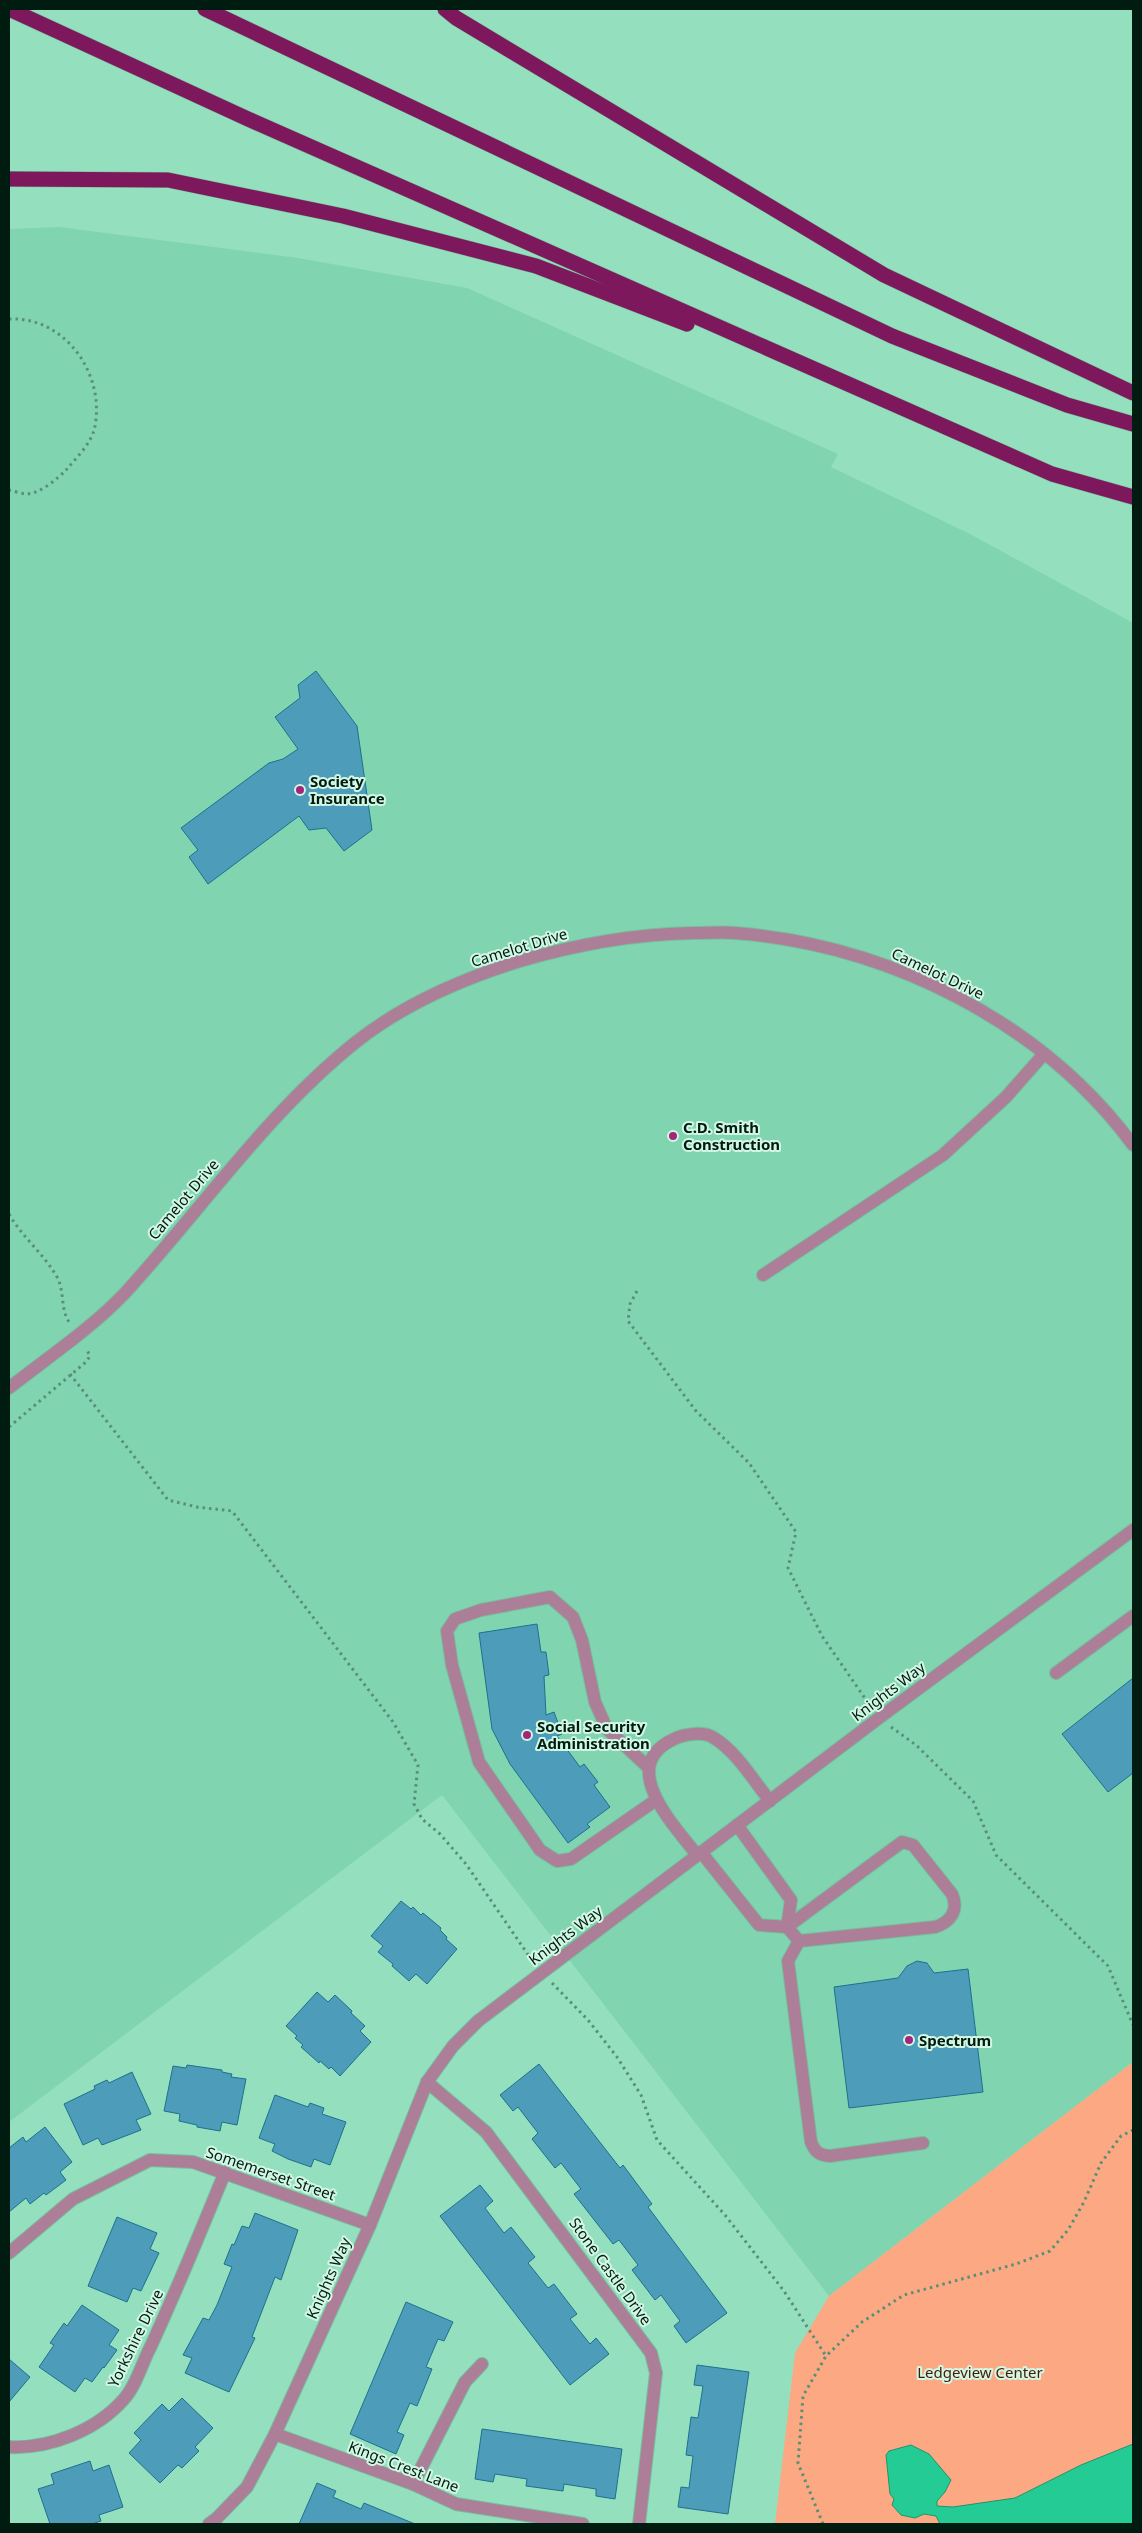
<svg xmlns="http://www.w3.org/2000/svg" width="1142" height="2533" viewBox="0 0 1142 2533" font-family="'Noto Sans',sans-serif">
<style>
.built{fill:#81d4b0}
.green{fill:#fba883}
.water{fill:#25cb95;stroke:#1a966d}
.building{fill:#4d9cb9;stroke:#1c728d}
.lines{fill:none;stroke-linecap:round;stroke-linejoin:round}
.minor-casing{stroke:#79bc9e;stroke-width:14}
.highway-casing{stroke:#79bc9e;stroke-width:16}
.path{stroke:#589077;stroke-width:3;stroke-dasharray:2.5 4;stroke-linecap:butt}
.minor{stroke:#ad7e98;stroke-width:12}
.highway{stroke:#7d185c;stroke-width:15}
.poi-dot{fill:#a3267a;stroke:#d2f7e5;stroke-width:2}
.labels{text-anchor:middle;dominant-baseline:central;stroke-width:4;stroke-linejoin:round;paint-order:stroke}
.poi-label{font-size:15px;font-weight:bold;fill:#001b10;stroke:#d2f7e5;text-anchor:start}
.street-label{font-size:15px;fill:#001b10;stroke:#d2f7e5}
.park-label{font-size:15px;fill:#461b06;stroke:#d2f7e5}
</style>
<rect width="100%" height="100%" fill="#94dfbd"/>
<polygon class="built" points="59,227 298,258 467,288 838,454 831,467 970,534 1133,623 1133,2062 829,2296 442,1795 9,2122 9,229"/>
<polygon class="green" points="1133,2062 1133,2524 775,2524 795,2353 829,2296"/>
<polygon class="water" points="1133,2444 1133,2524 940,2524 936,2516 924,2514 915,2518 901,2515 892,2505 894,2499 890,2494 886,2455 889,2451 911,2445 929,2454 951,2480 945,2492 937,2501 937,2506 953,2507 1015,2498 1081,2465"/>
<g class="building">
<polygon points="316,671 357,726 372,830 344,851 326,828 309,830 299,816 208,884 189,857 198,850 181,828 269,763 283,759 298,749 275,717 300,698 298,685"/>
<polygon points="537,1624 541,1652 546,1652 549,1675 544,1676 546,1715 554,1712 562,1734 557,1736 580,1767 584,1764 598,1782 594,1785 610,1807 587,1824 590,1827 568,1843 510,1764 492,1729 479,1633"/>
<polygon points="1133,1678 1133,1773 1108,1792 1062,1734"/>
<polygon points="401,1901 411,1909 413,1907 421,1915 423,1913 441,1928 440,1930 447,1937 446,1939 457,1949 427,1984 416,1974 409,1981 392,1966 393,1964 378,1952 383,1946 371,1936"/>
<polygon points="917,1961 927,1963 934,1973 968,1969 983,2092 849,2108 834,1987 898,1978 907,1966"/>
<polygon points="317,1992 328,2002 335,1995 352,2011 351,2013 365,2026 360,2031 371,2042 340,2076 331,2067 329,2069 320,2061 319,2063 301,2047 303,2045 295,2038 297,2036 286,2026"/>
<polygon points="539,2064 620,2168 623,2165 652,2204 648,2207 727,2313 686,2343 674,2326 680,2321 661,2295 655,2300 632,2270 638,2265 619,2240 613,2244 574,2194 581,2189 561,2163 555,2168 532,2139 538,2133 518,2107 513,2111 500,2095"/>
<polygon points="187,2065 222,2070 222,2072 232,2074 231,2077 246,2079 237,2125 222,2122 220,2131 197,2127 197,2125 179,2121 180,2114 164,2111 173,2066 186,2068"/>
<polygon points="132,2072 151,2114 136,2120 141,2130 102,2145 98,2138 83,2145 64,2104 95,2089 94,2086 107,2080 109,2083"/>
<polygon points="275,2095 308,2107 310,2103 324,2108 322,2114 346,2122 330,2165 314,2159 311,2167 288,2159 272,2151 275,2144 259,2138"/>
<polygon points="45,2127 72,2162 60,2172 66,2180 46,2195 44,2193 30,2204 26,2198 9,2212 9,2148 23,2137 26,2142"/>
<polygon points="480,2185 493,2201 485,2208 504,2233 511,2227 535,2257 528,2263 548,2288 554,2284 577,2314 570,2319 590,2344 596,2338 609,2354 570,2385 440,2216"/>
<polygon points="255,2213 298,2230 281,2280 275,2277 252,2337 255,2338 229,2392 185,2373 192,2358 183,2355 203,2318 209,2320 217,2305 232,2267 224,2264 232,2244 234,2245 242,2226 249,2228"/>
<polygon points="117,2217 157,2233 150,2249 159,2253 141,2291 133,2288 127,2302 88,2286"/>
<polygon points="406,2302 453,2322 444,2341 438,2339 426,2367 432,2369 417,2406 410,2403 397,2432 404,2435 396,2454 350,2434"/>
<polygon points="82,2305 119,2330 109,2345 117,2350 104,2368 103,2367 92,2382 85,2378 75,2392 39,2367 54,2345 50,2343 64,2323 67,2326"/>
<polygon points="9,2359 30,2377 9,2402"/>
<polygon points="697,2365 749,2372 728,2514 678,2507 681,2487 689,2488 693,2456 686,2455 691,2417 698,2418 703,2386 694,2385"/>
<polygon points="182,2398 213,2428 195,2447 199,2451 182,2468 178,2465 160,2483 129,2453 141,2440 134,2433 162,2404 169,2411"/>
<polygon points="482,2429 622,2449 615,2499 596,2496 596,2489 564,2484 563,2491 526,2486 527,2479 495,2474 493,2482 475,2479"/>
<polygon points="90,2461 93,2471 109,2465 123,2507 99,2515 101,2521 92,2524 50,2524 38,2489 54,2484 51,2474"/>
<polygon points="317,2483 336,2491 333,2497 361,2509 364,2503 415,2524 299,2524"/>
</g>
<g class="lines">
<g class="minor-casing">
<g id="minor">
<polyline points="763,1275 943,1155 1006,1097 1043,1055"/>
<path d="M9 1388C47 1358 92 1328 125 1293 202 1209 266 1114 356 1042 404 1004 462 979 520 961 578 944 634 934 694 933 708 933 722 932 735 933 888 945 1041 1021 1133 1145"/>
<polyline points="1056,1673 1133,1616"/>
<polyline points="649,1768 607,1729 595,1702 582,1640 573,1617 550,1597 481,1610 455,1619 447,1631 452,1665 479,1762 540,1850 557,1861 571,1859 656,1800"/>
<polyline points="701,1852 759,1925 787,1927 791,1900 737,1825"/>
<path d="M697 1855C674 1825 616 1766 674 1739 684 1734 704 1731 714 1738 737 1752 753 1780 770 1801"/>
<path d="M799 1941 787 1927 902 1842 913 1845 952 1894C959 1910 951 1922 935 1927L799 1941 788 1961 811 2142C815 2152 819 2155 830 2156L923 2143"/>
<polyline points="427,2082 486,2132 651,2353 656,2373 639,2524"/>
<polyline points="9,2253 73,2199 150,2160 193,2162 370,2225"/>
<polyline points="275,2434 413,2484 456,2504 583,2524"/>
<path d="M9 2447C50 2449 97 2430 124 2399 136 2386 142 2363 150 2348 177 2290 201 2231 225 2172"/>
<polyline points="413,2484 465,2382 482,2364"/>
<polyline points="209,2524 216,2519 247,2487 275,2434 370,2225 427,2082 453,2046 478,2021 879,1718 1133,1530"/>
</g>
</g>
<g class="highway-casing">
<g id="highway">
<polyline points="9,9 248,119 1052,474 1133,497"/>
<polyline points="205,9 892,336 1067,405 1133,424"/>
<polyline points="445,9 456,18 884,275 1133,393"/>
<polyline points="9,179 168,180 343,216 536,266 687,324"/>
</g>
</g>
<g class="path">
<path d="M9 319C64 316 105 373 95 426 92 443 77 457 66 470 57 479 41 493 27 494 22 494 14 491 9 490"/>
<path d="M9 1214C22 1237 44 1254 57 1277 65 1292 60 1308 69 1322"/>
<polyline points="637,1291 630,1304 628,1321 696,1411 749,1463 796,1532 788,1568 822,1636 871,1707"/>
<polyline points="70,1374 168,1500 197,1507 232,1511 393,1722 418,1765 414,1804 422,1819 440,1834 466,1864 533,1962"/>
<polyline points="9,1427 86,1362 90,1356 86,1348"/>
<polyline points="891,1727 916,1745 973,1801 996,1855 1108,1966 1133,2025"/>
<polyline points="552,1983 588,2020 617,2057 641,2095 657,2140 725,2215 784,2291 826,2356"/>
<polyline points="823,2524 798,2463 803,2396 826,2356 862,2322 904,2295 1016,2264 1050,2251 1068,2230 1084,2202 1101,2163 1121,2136 1133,2130"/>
</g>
<use href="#minor" class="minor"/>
<use href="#highway" class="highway"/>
</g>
<g class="poi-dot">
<circle cx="300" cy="790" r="5"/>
<circle cx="673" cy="1136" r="5"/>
<circle cx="527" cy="1735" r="5"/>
<circle cx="909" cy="2040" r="5"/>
</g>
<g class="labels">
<g class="poi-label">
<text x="310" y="781">Society<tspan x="310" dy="17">Insurance</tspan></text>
<text x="683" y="1127">C.D. Smith<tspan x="683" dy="17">Construction</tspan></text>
<text x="537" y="1726">Social Security<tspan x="537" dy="17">Administration</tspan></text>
<text x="919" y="2040">Spectrum</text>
</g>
<g class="street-label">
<text transform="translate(519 947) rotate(-17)">Camelot Drive</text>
<text transform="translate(938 973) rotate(25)">Camelot Drive</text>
<text transform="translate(183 1199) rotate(-50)">Camelot Drive</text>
<text transform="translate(888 1691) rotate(-37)">Knights Way</text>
<text transform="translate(565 1935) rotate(-37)">Knights Way</text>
<text transform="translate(271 2173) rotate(19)">Somemerset Street</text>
<text transform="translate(611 2271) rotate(54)">Stone Castle Drive</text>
<text transform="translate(328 2278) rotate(-66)">Knights Way</text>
<text transform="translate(135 2338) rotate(-64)">Yorkshire Drive</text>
<text transform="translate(404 2466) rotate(21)">Kings Crest Lane</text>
</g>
<g class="park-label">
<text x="980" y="2372">Ledgeview Center</text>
</g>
</g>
<rect width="1142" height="2533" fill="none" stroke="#001b10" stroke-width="20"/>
</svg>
